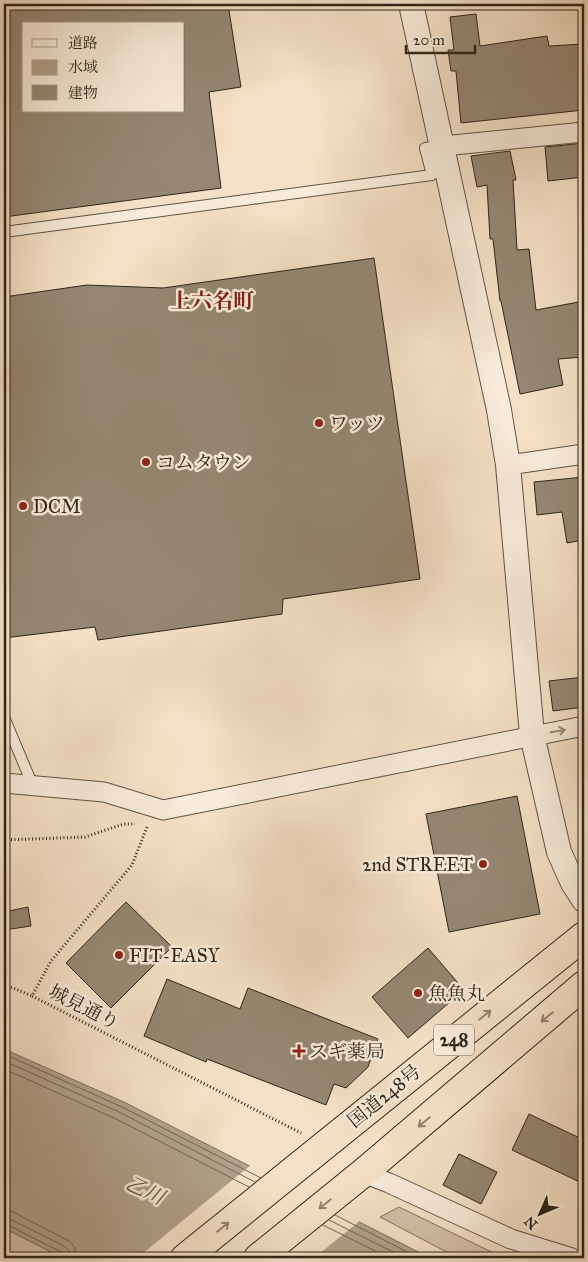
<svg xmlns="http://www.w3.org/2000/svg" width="588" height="1262" viewBox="0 0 588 1262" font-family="'IM FELL Great Primer','Noto Serif JP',serif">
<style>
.green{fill:#d3c0a9;stroke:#817361}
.water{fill:#b1a18b;stroke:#7d705d}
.pier{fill:#f4e0c6}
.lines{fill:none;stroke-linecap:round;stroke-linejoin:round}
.shore{stroke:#706452;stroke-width:1}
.building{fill:#958773;stroke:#2f2619;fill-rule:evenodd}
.service-casing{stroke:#605444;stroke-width:12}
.minor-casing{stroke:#605444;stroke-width:21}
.tertiary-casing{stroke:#605444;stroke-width:26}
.trunk-casing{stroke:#2f2619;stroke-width:30}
.path{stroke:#2f2619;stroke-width:3;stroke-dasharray:1 2.5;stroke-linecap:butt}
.service{stroke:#f8ebda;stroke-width:10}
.minor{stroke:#f8ebda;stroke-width:19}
.tertiary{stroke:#f8ebda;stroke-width:24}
.trunk{stroke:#f4e0c6;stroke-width:28}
.oneway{stroke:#94887a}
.oneway2{stroke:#928370}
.poi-dot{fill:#8f2418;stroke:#f8ebda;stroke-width:2}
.labels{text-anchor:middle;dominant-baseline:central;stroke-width:5;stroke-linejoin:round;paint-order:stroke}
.shield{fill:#f8ebda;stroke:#6b6153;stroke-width:1}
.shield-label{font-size:18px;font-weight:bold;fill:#2f2619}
.poi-label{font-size:19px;fill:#2f2619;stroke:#f8ebda;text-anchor:start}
.street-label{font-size:19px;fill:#2f2619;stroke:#f8ebda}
.water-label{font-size:20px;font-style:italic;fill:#5c5141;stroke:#f8ebda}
.quarter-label{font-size:21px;font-weight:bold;fill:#7a1f14;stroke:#f8ebda}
</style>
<rect width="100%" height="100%" fill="#f4e0c6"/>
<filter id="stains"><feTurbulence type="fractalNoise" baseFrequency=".004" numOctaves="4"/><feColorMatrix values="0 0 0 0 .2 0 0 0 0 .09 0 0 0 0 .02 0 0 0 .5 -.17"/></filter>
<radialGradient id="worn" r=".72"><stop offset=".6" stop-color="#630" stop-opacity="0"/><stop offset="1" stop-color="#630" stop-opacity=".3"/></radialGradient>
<g class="green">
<polygon points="399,1207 504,1258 458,1258 380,1217"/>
<polygon points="4,1228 63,1258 4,1258"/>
</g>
<polygon class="water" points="4,1049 124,1102 430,1258 63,1258 4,1228"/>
<polygon class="pier" points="252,1164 361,1220 314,1258 137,1258"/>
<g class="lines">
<g class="shore">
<polyline points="4,1054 122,1107 261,1178"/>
<polyline points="4,1061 119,1112 255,1182"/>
<polyline points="4,1069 116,1119 249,1187"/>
<polyline points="4,1210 13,1212 69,1241 75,1248 77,1258"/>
<polyline points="335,1215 419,1258"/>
<polyline points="4,1218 10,1219 64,1246 69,1251 70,1258"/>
<polyline points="329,1220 405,1258"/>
<polyline points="4,1224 8,1225 61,1252 64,1258"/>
<polyline points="323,1225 389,1258"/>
</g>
</g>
<g class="building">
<path d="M4 4H228L241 87 209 92 221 188 4 217ZM24 24H184V111H24Z"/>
<polygon points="476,14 480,46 547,36 549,46 584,44 584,110 461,123 456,71 451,71 448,50 454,50 450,17"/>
<polygon points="584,143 584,177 548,181 545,147"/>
<polygon points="510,151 516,180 513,180 517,250 529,249 536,310 584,301 584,357 558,359 563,385 520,394 501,301 500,301 493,239 490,239 487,185 477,187 471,156"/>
<polygon points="374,258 420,579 283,599 282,614 98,640 95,627 4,638 4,297 87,285 163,288"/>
<polygon points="584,477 584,540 567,543 562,512 537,515 534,482"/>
<polygon points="584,677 584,707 553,711 549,681"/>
<polygon points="517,796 540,914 449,932 426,814"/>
<polygon points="126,902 172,947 111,1008 66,963"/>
<polygon points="28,907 31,926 4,930 4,912"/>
<polygon points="428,948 464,990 408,1038 372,997"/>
<polygon points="167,979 240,1009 248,988 378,1039 368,1067 346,1088 334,1084 326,1105 207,1059 206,1062 144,1036"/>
<polygon points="529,1114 584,1140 584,1184 512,1150"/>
<polygon points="459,1154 497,1172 481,1204 443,1185"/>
</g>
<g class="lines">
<g class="service-casing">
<g id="service">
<polyline points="4,232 432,175 425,148 442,146"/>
<polyline points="4,717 33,786"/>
</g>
</g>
<g class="minor-casing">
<g id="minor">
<polyline points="443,146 584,132"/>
<polyline points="508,465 584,454"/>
<polyline points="4,783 104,792 163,810 584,726"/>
<polyline points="363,1173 389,1183 511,1239 572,1258"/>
</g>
</g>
<g class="tertiary-casing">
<polyline id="tertiary" points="411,4 499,410 508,465 532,735 559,852 573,883 584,900"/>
</g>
<g class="trunk-casing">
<g id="trunk">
<polyline points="185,1258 584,936"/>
<polyline points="258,1258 363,1173 584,985"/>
</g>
</g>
<g class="path">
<polyline points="147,827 132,865 51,961 32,996 301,1133"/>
<polyline points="4,840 85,837 124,824 135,824"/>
<polyline points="4,986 13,988 32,996"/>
</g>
<use href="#service" class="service"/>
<use href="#minor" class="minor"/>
<use href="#tertiary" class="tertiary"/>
<use href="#trunk" class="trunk"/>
</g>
<defs><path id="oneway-shaft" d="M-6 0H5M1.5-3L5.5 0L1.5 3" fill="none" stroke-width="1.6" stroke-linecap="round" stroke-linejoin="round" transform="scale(1.25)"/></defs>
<use class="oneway" href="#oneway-shaft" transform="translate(558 731) rotate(-10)"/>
<g class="oneway2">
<use href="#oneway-shaft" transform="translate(485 1015) rotate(-39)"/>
<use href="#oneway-shaft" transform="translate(547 1017) rotate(140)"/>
<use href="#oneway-shaft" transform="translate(424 1122) rotate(140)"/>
<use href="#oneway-shaft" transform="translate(325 1204) rotate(141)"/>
<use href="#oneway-shaft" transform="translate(223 1227) rotate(-39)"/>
</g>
<g class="poi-dot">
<circle cx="319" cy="423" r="5"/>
<circle cx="146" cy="462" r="5"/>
<circle cx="23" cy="506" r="5"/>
<circle cx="483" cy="864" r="5"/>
<circle cx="119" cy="955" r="5"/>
<circle cx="418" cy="993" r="5"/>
<path d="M296.5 1043.5h5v5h5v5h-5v5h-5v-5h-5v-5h5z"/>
</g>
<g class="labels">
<rect class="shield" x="434" y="1024.5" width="40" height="31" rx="4"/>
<g class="shield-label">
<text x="454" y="1040">248</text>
</g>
<g class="poi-label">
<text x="329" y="423">ワッツ</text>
<text x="156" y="462">コムタウン</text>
<text x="33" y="506">DCM</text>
<text x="473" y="864" text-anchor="end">2nd STREET</text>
<text x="129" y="955">FIT-EASY</text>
<text x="428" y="993">魚魚丸</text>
<text x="309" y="1051">スギ薬局</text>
</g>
<g class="street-label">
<text transform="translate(84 1007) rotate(27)">城見通り</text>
<text transform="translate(384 1096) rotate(-39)">国道248号</text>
</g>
<g class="water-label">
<text transform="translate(145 1190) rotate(25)">乙川</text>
</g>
<g class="quarter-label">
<text x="212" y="301">上六名町</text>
</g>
</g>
<rect width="588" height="1262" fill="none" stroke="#f4e0c6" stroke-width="20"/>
<rect x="5" y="5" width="578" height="1252" fill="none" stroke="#2f2619" stroke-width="2.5"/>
<rect x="10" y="10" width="568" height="1242" fill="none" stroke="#2f2619"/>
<rect x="22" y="22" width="162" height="90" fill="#f8ebda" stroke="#a89c8d"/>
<rect x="32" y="39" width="25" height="8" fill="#f8ebda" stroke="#a89c8d"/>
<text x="68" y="48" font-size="15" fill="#2f2619">道路</text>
<rect x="32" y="60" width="25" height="15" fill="#b1a18b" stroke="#a89c8d"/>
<text x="68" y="72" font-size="15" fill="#2f2619">水域</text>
<rect x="32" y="85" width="25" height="15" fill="#958773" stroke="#a89c8d"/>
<text x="68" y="98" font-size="15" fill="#2f2619">建物</text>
<g transform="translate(540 1214) rotate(225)" stroke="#f8ebda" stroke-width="4" paint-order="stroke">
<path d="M0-4L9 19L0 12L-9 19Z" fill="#2f2619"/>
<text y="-8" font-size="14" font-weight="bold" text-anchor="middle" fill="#2f2619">N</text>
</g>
<path d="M406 45v8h69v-8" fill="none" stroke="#2f2619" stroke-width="2.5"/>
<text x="413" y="45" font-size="15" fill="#2f2619" stroke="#f8ebda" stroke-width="4" paint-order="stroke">20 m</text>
<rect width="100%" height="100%" filter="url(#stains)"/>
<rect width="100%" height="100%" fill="url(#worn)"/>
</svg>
